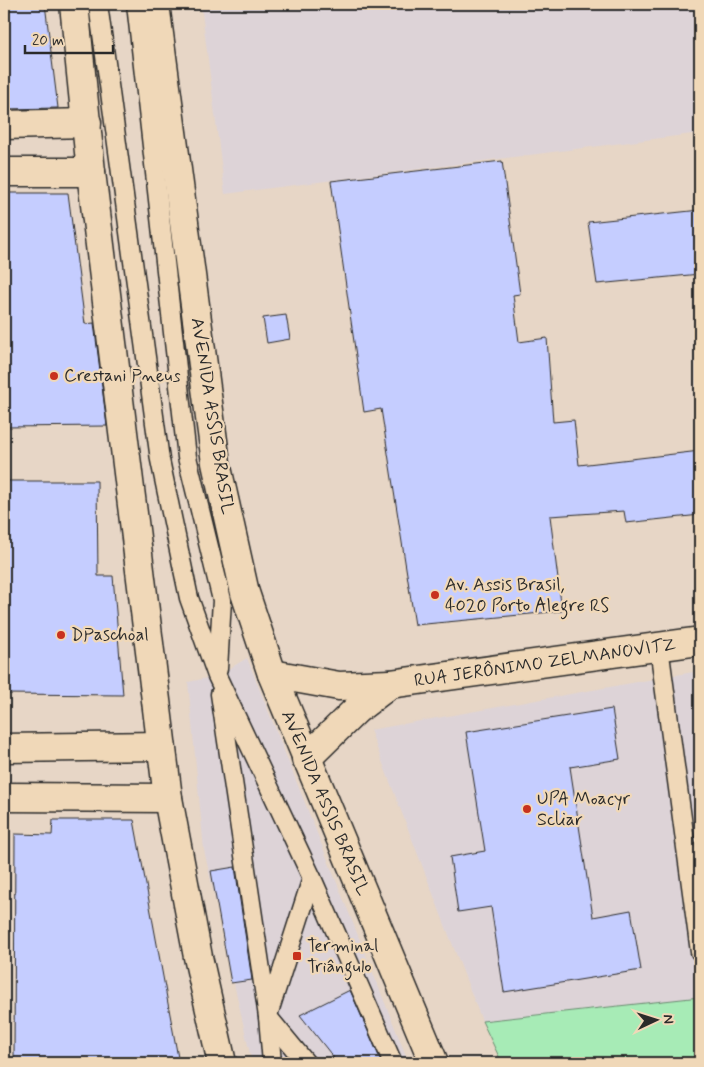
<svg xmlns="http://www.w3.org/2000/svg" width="704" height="1067" viewBox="0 0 704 1067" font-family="Mynerve,sans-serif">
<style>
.built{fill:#ddd3d7}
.green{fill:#a7ebb6;stroke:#698b70}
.building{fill:#c5cdff;stroke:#2b2b2b}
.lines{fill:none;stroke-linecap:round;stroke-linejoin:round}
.service-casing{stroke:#2b2b2b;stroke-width:21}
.minor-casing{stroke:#2b2b2b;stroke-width:31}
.tertiary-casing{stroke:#2b2b2b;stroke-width:31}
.secondary-casing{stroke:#2b2b2b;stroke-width:31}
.service{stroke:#f0d8b8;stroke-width:18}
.minor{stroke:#f0d8b8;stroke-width:28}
.tertiary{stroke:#f0d8b8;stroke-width:28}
.secondary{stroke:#f0d8b8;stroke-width:28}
.poi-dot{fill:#c8321e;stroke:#f0d8b8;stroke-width:2}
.labels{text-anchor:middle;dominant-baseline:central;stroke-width:4.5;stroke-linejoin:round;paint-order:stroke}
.poi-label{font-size:18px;fill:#2b2b2b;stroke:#f0d8b8;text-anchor:start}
.street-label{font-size:18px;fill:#2b2b2b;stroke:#f0d8b8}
</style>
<rect width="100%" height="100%" fill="#e7d6c6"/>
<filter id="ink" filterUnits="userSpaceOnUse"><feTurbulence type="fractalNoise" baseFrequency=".02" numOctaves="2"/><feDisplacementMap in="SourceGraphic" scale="10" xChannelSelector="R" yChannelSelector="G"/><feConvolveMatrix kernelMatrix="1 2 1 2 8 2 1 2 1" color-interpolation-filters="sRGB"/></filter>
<g filter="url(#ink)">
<g class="built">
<polygon points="201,4 700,4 700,133 225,194"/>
<polygon points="247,658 409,1063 252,1063 204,850 188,682 217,676"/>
<polygon points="693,672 700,713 700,997 482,1021 370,730"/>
</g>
<polygon class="green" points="700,997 700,1063 502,1063 482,1021"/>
<g class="building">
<polygon points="4,4 45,4 58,108 4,109"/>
<polygon points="502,161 520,294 513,295 519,342 547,338 553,422 574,420 579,465 700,451 700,515 626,523 624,511 550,516 562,611 415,625 381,409 364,412 331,181"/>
<polygon points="4,193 68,193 85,324 94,323 107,426 4,427"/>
<polygon points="700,210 700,274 597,284 588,222"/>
<polygon points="286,315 290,339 267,343 263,318"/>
<polygon points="4,481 97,481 98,576 113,576 123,695 4,694"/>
<polygon points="612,709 620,759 570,767 593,917 631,910 641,970 504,992 491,907 458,912 450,857 485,851 466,732"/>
<polygon points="53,820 134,820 179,1063 14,1063 15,834 52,835"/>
<polygon points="235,867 252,980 231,983 211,871"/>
<polygon points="350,990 382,1063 338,1063 300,1015"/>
</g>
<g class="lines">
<g class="service-casing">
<g id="service">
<polyline points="98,4 160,460 189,598 217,676 312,878 393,1063"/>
<polyline points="136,4 187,457 222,600 218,669"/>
<polyline points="659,647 700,952"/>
<polyline points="220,694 268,1017 272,1063"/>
<polyline points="269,1012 312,878"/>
<polyline points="268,1017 306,1063"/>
</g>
</g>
<g class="minor-casing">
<g id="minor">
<polyline points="272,674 339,686 390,684 700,641"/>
<polyline points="4,748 161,746"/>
<polyline points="306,759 356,710 390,684"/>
<polyline points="4,797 168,798"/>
</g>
</g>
<g class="tertiary-casing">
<g id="tertiary">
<polyline points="4,125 87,123"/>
<polyline points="4,172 91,172"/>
</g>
</g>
<g class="secondary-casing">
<g id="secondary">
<polyline points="74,4 91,172 168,798 198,957 222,1063"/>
<polyline points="155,4 216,463 245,593 272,674 434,1063"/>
</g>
</g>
<use href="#service" class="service"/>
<use href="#minor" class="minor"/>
<use href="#tertiary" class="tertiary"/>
<use href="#secondary" class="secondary"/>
</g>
</g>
<g class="poi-dot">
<circle cx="54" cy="376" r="5"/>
<circle cx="435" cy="595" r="5"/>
<circle cx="61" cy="635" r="5"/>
<circle cx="527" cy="809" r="5"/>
<rect x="292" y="951" width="10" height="10" rx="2.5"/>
</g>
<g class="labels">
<g class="poi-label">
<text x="64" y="376">Crestani Pneus</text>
<text x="445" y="585">Av. Assis Brasil,<tspan x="445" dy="21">4020 Porto Alegre RS</tspan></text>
<text x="71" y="635">DPaschoal</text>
<text x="537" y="799">UPA Moacyr<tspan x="537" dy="21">Scliar</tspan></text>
<text x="307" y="946">Terminal<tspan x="307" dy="21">Triângulo</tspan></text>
</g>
<g class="street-label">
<text transform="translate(212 416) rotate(81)">AVENIDA ASSIS BRASIL</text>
<text transform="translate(545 663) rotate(-8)">RUA JERÔNIMO ZELMANOVITZ</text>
<text transform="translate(325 803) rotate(67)">AVENIDA ASSIS BRASIL</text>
</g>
</g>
<rect width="704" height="1067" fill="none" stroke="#f0d8b8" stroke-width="20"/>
<rect x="10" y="10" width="684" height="1047" fill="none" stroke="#2b2b2b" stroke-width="2" filter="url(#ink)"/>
<g transform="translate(656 1020) rotate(86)" stroke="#f0d8b8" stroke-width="4" paint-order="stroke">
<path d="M0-4L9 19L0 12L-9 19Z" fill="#2b2b2b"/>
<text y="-8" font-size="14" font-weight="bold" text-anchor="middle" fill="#2b2b2b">N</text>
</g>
<path d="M25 45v8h88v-8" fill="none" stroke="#2b2b2b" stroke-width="2.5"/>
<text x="32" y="45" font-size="15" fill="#2b2b2b" stroke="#f0d8b8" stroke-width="4" paint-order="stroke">20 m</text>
</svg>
